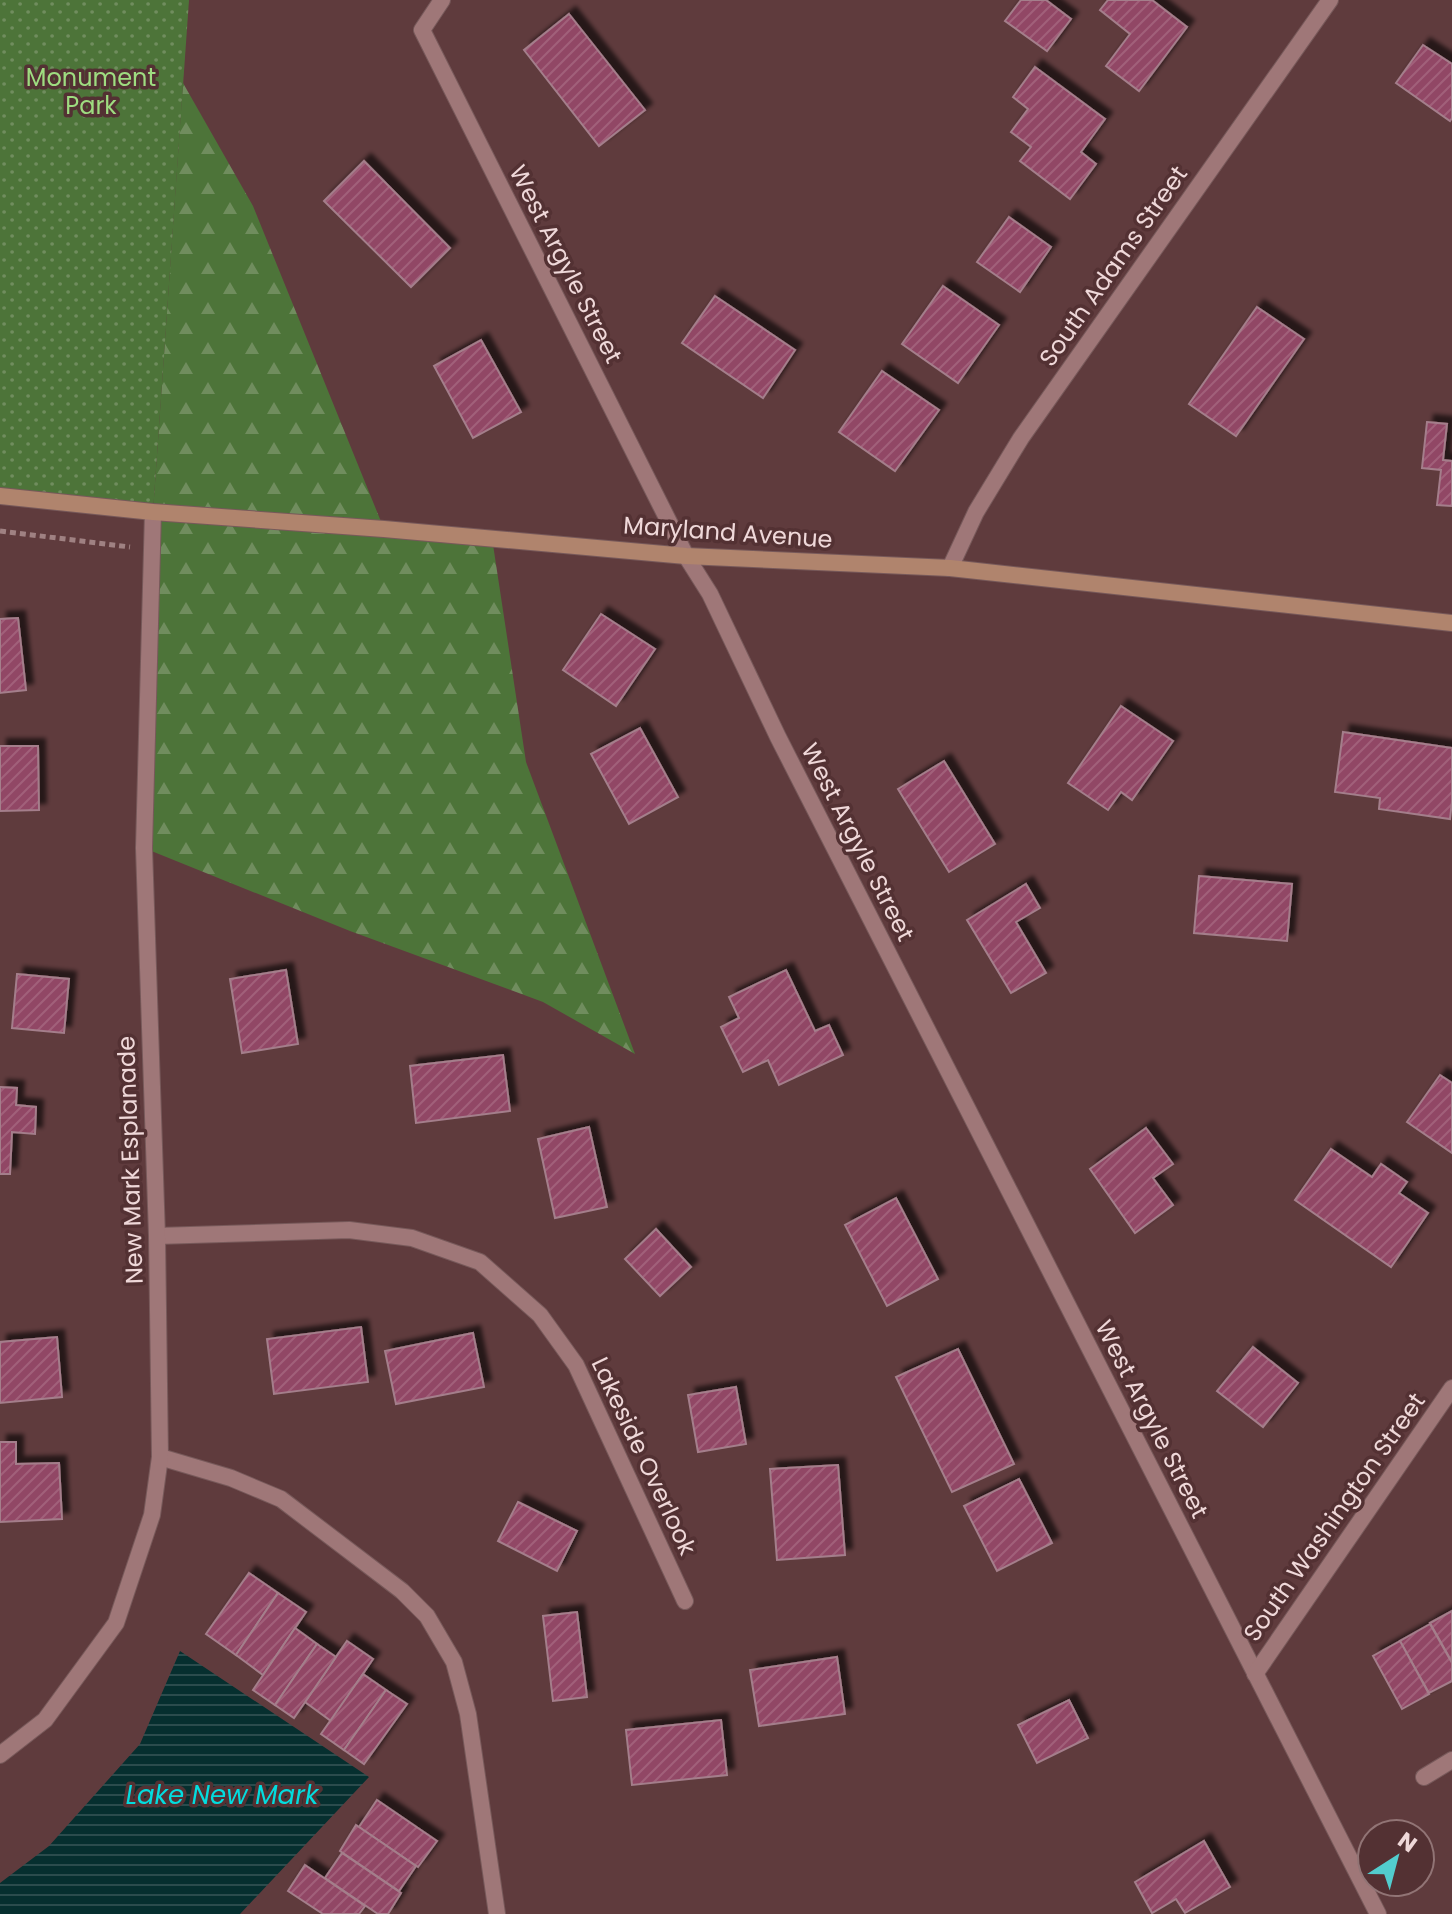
<svg xmlns="http://www.w3.org/2000/svg" width="1452" height="1914" viewBox="0 0 1452 1914" font-family="Poppins,sans-serif">
<style>
.forest{fill:url(#forest-firs)}
.park{fill:url(#park-dots)}
.water{fill:url(#water-rules)}
.building{fill:url(#building-hatch);stroke:#a47e8b;stroke-width:2;filter:url(#shadow)}
.lines{fill:none;stroke-linecap:round;stroke-linejoin:round}
.street-casing{stroke:#77595a;stroke-width:18}
.secondary-casing{stroke:#77595a;stroke-width:18}
.path{stroke:#9f8182;stroke-width:5;stroke-dasharray:6 4;stroke-linecap:butt}
.street{stroke:#9f7778;stroke-width:16}
.secondary{stroke:#b0846d;stroke-width:16}
.labels{text-anchor:middle;dominant-baseline:central;stroke-width:7;stroke-linejoin:round;paint-order:stroke}
.park-label{font-size:24px;fill:#9edc80;stroke:#533133}
.street-label{font-size:24px;fill:#efd8d9;stroke:#533133}
.water-label{font-size:26px;font-style:italic;fill:#03dcde;stroke:#533133}
</style>
<defs>
<pattern id="forest-firs" width="22" height="20" patternUnits="userSpaceOnUse" patternTransform="scale(2)"><rect width="22" height="20" fill="#4d7439"/><path d="M5 1l3.5 6h-7zM16 11l3.5 6h-7z" fill="#708d5e"/></pattern>
<pattern id="park-dots" width="8" height="8" patternUnits="userSpaceOnUse" patternTransform="scale(2)"><rect width="8" height="8" fill="#4d7439"/><path d="M2 2h.1M6 6h.1" fill="none" stroke="#708d5e" stroke-width="1.8" stroke-linecap="round"/></pattern>
<pattern id="water-rules" width="6" height="5" patternUnits="userSpaceOnUse" patternTransform="scale(2)"><rect width="6" height="5" fill="#062f2f"/><path d="M0 2.5h6" fill="none" stroke="#2b4c4d"/></pattern>
<pattern id="building-hatch" width="6" height="6" patternUnits="userSpaceOnUse" patternTransform="scale(2)"><rect width="6" height="6" fill="#914665"/><path d="M-1 1l2-2M0 6l6-6M5 7l2-2" fill="none" stroke="#a1607a"/></pattern>
<filter id="shadow"><feDropShadow dx="7" dy="-7" stdDeviation="2" flood-color="#0009"/></filter>
</defs>
<rect width="100%" height="100%" fill="#5f3b3d"/>
<polygon class="forest" points="183,83 253,206 384,529 492,538 526,762 635,1054 543,1002 350,931 144,848 153,512"/>
<polygon class="park" points="0,0 189,0 153,512 0,496"/>
<polygon class="water" points="180,1651 369,1777 240,1914 0,1914 0,1883 49,1846 140,1744"/>
<g class="building">
<polygon points="1021,0 1046,0 1071,19 1047,51 1005,21"/>
<polygon points="1108,0 1152,0 1187,27 1139,91 1106,66 1130,34 1100,10"/>
<polygon points="569,14 645,110 599,146 524,50"/>
<polygon points="1423,45 1452,64 1452,118 1450,121 1396,83"/>
<polygon points="1035,67 1105,119 1081,152 1096,164 1070,199 1020,161 1031,147 1011,132 1028,109 1013,97"/>
<polygon points="364,161 450,248 411,287 324,201"/>
<polygon points="1009,217 1051,247 1020,292 977,262"/>
<polygon points="943,286 999,325 958,383 902,344"/>
<polygon points="715,296 795,350 763,398 682,343"/>
<polygon points="1257,307 1304,339 1236,436 1189,404"/>
<polygon points="481,340 521,412 473,438 434,366"/>
<polygon points="882,371 939,410 895,471 839,432"/>
<polygon points="1427,422 1447,424 1443,460 1452,461 1452,506 1437,505 1441,470 1422,468"/>
<polygon points="601,614 655,649 616,706 563,670"/>
<polygon points="18,618 26,690 0,693 0,619"/>
<polygon points="1121,706 1173,741 1132,800 1121,792 1108,810 1068,783"/>
<polygon points="640,728 678,797 629,824 591,754"/>
<polygon points="1343,732 1452,748 1452,801 1450,819 1379,809 1380,798 1335,792"/>
<polygon points="0,746 38,746 39,810 0,811"/>
<polygon points="944,761 995,844 949,872 898,789"/>
<polygon points="1199,876 1292,884 1287,941 1194,933"/>
<polygon points="1026,884 1040,908 1016,922 1046,973 1011,993 967,920"/>
<polygon points="286,970 298,1044 242,1053 230,979"/>
<polygon points="786,970 815,1031 829,1025 843,1055 779,1085 768,1060 743,1072 721,1027 739,1018 729,997"/>
<polygon points="17,974 69,979 64,1033 12,1028"/>
<polygon points="503,1055 510,1111 416,1123 410,1066"/>
<polygon points="1440,1075 1452,1083 1452,1153 1407,1122"/>
<polygon points="0,1087 17,1088 16,1105 36,1107 35,1134 12,1132 10,1174 0,1174"/>
<polygon points="589,1127 607,1207 555,1218 538,1139"/>
<polygon points="1146,1128 1173,1164 1153,1178 1173,1205 1135,1233 1090,1169"/>
<polygon points="1331,1149 1372,1177 1381,1164 1407,1182 1399,1193 1428,1213 1391,1267 1295,1200"/>
<polygon points="896,1198 938,1279 887,1306 845,1225"/>
<polygon points="656,1229 691,1267 660,1296 625,1259"/>
<polygon points="361,1327 368,1382 274,1394 267,1339"/>
<polygon points="473,1333 484,1387 396,1404 385,1351"/>
<polygon points="57,1337 62,1397 0,1403 0,1342"/>
<polygon points="1253,1347 1298,1383 1263,1427 1217,1391"/>
<polygon points="958,1349 1014,1464 952,1492 896,1377"/>
<polygon points="736,1387 746,1444 698,1452 688,1395"/>
<polygon points="0,1442 16,1442 16,1464 59,1463 62,1519 0,1522"/>
<polygon points="838,1465 845,1555 777,1560 770,1469"/>
<polygon points="1019,1479 1052,1543 997,1571 964,1506"/>
<polygon points="518,1502 577,1531 557,1571 498,1541"/>
<polygon points="249,1573 278,1593 236,1655 206,1634"/>
<polygon points="278,1593 306,1612 263,1675 236,1655"/>
<polygon points="1452,1611 1452,1662 1430,1623"/>
<polygon points="577,1612 587,1697 553,1701 543,1616"/>
<polygon points="1430,1624 1452,1663 1452,1681 1429,1693 1400,1641"/>
<polygon points="295,1628 317,1644 275,1705 253,1690"/>
<polygon points="347,1641 373,1659 331,1721 305,1702"/>
<polygon points="1400,1641 1429,1694 1402,1709 1373,1656"/>
<polygon points="317,1644 336,1657 294,1718 275,1705"/>
<polygon points="837,1657 845,1714 759,1726 750,1670"/>
<polygon points="363,1674 386,1690 344,1750 321,1734"/>
<polygon points="386,1690 407,1704 364,1764 344,1750"/>
<polygon points="1069,1700 1088,1738 1037,1763 1018,1725"/>
<polygon points="721,1720 727,1775 632,1785 626,1730"/>
<polygon points="377,1800 437,1841 418,1867 359,1827"/>
<polygon points="356,1825 416,1866 399,1891 340,1851"/>
<polygon points="1204,1841 1230,1887 1185,1913 1176,1899 1152,1913 1135,1882"/>
<polygon points="342,1853 401,1893 388,1914 378,1914 325,1878"/>
<polygon points="305,1865 365,1906 359,1914 323,1914 288,1891"/>
</g>
<g class="lines">
<g class="street-casing">
<g id="street">
<polyline points="442,0 422,30 667,518 686,556 710,594 778,737 1378,1914"/>
<polyline points="950,568 976,512 1021,438 1330,0"/>
<polyline points="157,1236 349,1230 412,1238 480,1262 540,1315 576,1365 685,1601"/>
<polyline points="160,1457 231,1478 281,1499 402,1591 427,1616 454,1662 468,1714 497,1914"/>
<polyline points="1255,1674 1452,1388"/>
<polyline points="0,1755 45,1720 116,1623 152,1515 160,1457 157,1236 144,848 153,512"/>
<polyline points="1424,1777 1452,1760"/>
</g>
</g>
<g class="secondary-casing">
<polyline id="secondary" points="0,496 153,512 384,529 686,556 950,568 1452,623"/>
</g>
<polyline class="path" points="0,531 130,547"/>
<use href="#street" class="street"/>
<use href="#secondary" class="secondary"/>
</g>
<g class="labels">
<g class="park-label">
<text x="91" y="77">Monument<tspan x="91" dy="28">Park</tspan></text>
</g>
<g class="street-label">
<text transform="translate(566 264) rotate(63)">West Argyle Street</text>
<text transform="translate(1113 266) rotate(-55)">South Adams Street</text>
<text transform="translate(728 532) rotate(4)">Maryland Avenue</text>
<text transform="translate(858 842) rotate(63)">West Argyle Street</text>
<text transform="translate(130 1160) rotate(-92)">New Mark Esplanade</text>
<text transform="translate(1152 1419) rotate(63)">West Argyle Street</text>
<text transform="translate(644 1456) rotate(65)">Lakeside Overlook</text>
<text transform="translate(1334 1517) rotate(-55)">South Washington Street</text>
</g>
<g class="water-label">
<text x="222" y="1795">Lake New Mark</text>
</g>
</g>
<g transform="translate(1396 1858) rotate(36)"><circle r="38" fill="#533133" stroke="#917475" stroke-width="2"/>
<path d="M0-6L14 30L0 20L-14 30Z" fill="#52cdce"/>
<text y="-12" font-size="22" font-weight="bold" text-anchor="middle" fill="#efd8d9">N</text>
</g>
</svg>
